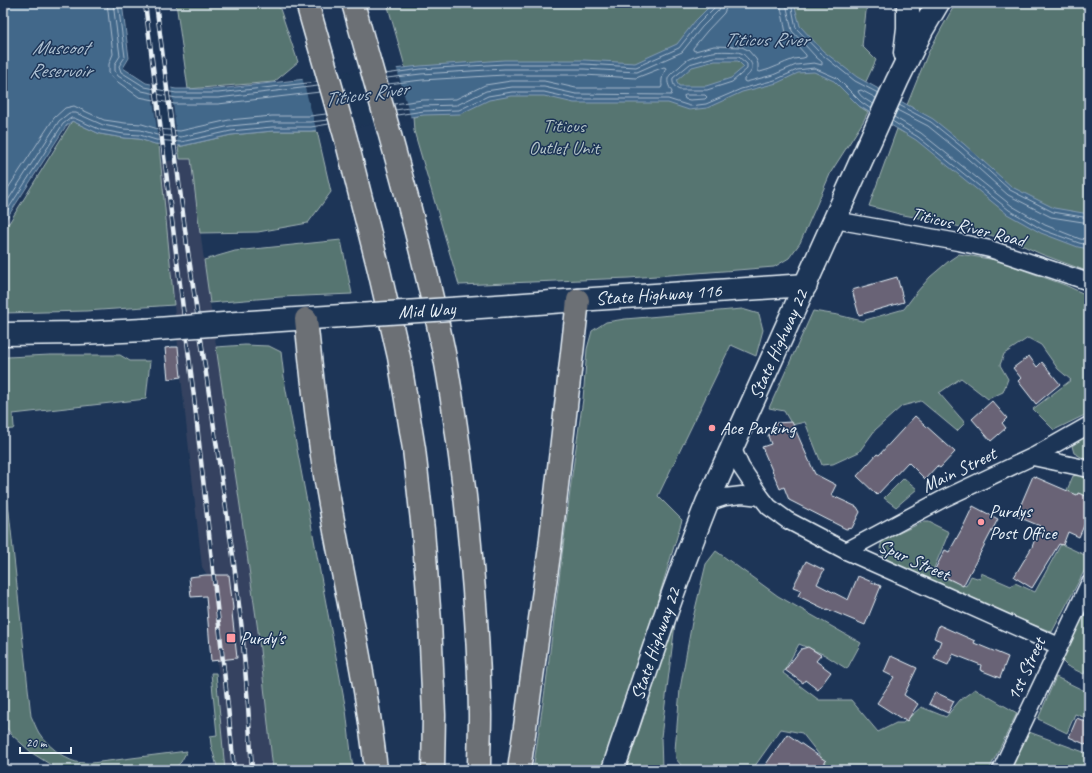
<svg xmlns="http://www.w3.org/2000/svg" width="1092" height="773" viewBox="0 0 1092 773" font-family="Caveat,sans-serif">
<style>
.built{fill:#344360}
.green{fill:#577471;stroke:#a0b2b4}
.water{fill:#43678a;stroke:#859eb6;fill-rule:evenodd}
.pier{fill:#1d3557}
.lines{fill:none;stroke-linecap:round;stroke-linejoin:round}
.shore{stroke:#a6bacc;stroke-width:1}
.building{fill:#696476;stroke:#e8f1f8}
.street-casing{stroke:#e8f1f8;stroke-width:19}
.secondary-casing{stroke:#e8f1f8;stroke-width:25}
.highway-casing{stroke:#e8f1f8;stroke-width:25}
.street{stroke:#1d3557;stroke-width:16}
.secondary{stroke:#1d3557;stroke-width:22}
.highway{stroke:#6c6f75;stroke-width:22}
.rail-casing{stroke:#e8f1f8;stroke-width:4.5}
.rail{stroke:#1d3557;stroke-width:3;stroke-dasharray:9;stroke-linecap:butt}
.secondary-bridge-casing{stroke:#e8f1f8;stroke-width:25;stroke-linecap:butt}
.secondary-bridge{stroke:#1d3557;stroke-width:22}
.poi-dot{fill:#ff9aa2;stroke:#1d3557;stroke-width:1.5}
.labels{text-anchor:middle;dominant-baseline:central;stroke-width:3;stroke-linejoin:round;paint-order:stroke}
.park-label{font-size:19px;fill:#b5c5c9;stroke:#1d3557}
.street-label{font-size:19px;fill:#e8f1f8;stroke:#1d3557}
.poi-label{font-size:19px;fill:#e8f1f8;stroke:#1d3557;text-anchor:start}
.water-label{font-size:20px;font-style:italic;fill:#aec1d2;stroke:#1d3557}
</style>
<rect width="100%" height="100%" fill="#1d3557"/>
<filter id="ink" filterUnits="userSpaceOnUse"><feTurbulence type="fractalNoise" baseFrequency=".025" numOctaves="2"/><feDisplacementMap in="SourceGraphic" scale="8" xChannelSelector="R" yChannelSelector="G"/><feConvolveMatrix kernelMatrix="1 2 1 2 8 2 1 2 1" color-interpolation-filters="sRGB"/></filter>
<g filter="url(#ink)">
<polygon class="built" points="191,158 204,260 219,366 238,492 258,631 273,770 225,770 219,702 219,680 212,601 208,576 202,567 181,377 160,162"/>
<g class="green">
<polygon points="176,3 278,3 298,62 274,82 188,89"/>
<polygon points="387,3 867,3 862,46 876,60 856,103 859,106 868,112 863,122 831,172 800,243 789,258 774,267 737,270 629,278 459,285 414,131 413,117 419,116"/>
<polygon points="956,3 1089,3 1089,272 1041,254 1015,242 938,221 903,215 869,206 897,129 904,133 915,109 907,105 928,53 950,13"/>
<polygon points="72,121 100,134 124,138 139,139 159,145 174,305 86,311 3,313 3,225 9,223"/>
<polygon points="273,131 317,131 331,192 308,223 258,232 200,233 191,159 180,159 178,147 231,135"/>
<polygon points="341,240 352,294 281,297 210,303 204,260 235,251"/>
<polygon points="959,254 996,260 1065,285 1089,296 1089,413 1054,430 1033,409 1071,380 1058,369 1041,345 1028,338 1004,354 1000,365 1008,379 1003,392 988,399 961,378 939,393 965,423 957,431 921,401 902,406 875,430 859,452 833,464 822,465 805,422 792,425 784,411 769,408 813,311 838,315 862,321 904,309 916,293 930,277 950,260"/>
<polygon points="742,309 759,314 763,330 756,356 731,345 658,496 682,520 632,686 603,770 533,770 546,683 572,475 583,399 587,349 592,331 606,322 625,319"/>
<polygon points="245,345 269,346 281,352 285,385 346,710 353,770 273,770 258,631 238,492 216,347"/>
<polygon points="50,355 120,355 130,361 150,361 146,399 13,414 14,427 13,429 3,430 3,359 7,357"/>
<polygon points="1089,434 1089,460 1083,458 1074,453 1072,446"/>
<path d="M3 456 31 716C34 722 36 728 39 733 46 744 64 759 76 762 81 763 87 763 92 763L187 751 181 762 173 770H59L32 753 11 734 3 723Z"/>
<polygon points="1077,475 1089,478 1089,499 1056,516 1073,476"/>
<polygon points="904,478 917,489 896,507 884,498"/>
<polygon points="923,522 929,522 949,532 932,573 966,586 971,576 980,579 981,573 1011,586 1015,583 1035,592 1061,544 1089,557 1089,562 1052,632 959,595 902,568 884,557 880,548 882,541"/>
<polygon points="716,551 778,596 861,643 847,669 825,655 799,644 783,673 819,700 851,700 878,732 896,723 903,723 921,707 946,717 960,700 975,689 1017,713 989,770 831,770 802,733 781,729 752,770 685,770 676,759 675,750 680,689 692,622 706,564"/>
<polygon points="678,600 661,737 662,768 663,770 626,770 643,719"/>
<polygon points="1089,604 1089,663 1084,674 1067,666 1062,661"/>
<polygon points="211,673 216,673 225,770 218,770 211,745 210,736 217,735"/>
<polygon points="1056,677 1089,693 1089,719 1075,714 1067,733 1038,719"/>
<polygon points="1029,732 1089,754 1089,768 1088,770 1010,770"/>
</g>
<path class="water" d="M3 3H122L129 58 123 68 146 83 176 89H218L420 66 504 60H584L635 63 677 44 695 21 713 3H794L800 26 823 51 857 77 933 119 964 144 1012 187 1054 208 1089 214V249L1078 247 1041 233 1007 214 916 140 859 106 834 81 814 72 798 73 777 83 742 92 707 108 689 110 668 103H574L544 96H512L489 100 460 114 424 115 311 131H273L231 135 182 146 155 144 139 139 124 138 100 134 72 121 66 126 3 224ZM715 61H738L744 67 731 78 706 86H679L676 81 692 67Z"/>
<g class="pier">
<polygon points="396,66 411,119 317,132 302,77"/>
<polygon points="151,82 171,86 178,148 159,147"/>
</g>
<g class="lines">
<g class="shore">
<polyline points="107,3 113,54 109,64 109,73 115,80 139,97 175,104 218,104 320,92"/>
<polyline points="113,3 120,56 115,64 115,71 118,76 142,91 176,98 218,98 318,86"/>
<polyline points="118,3 125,57 119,66 121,72 145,87 176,93 218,93 317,82"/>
<path d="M727 3 726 8 724 13 707 31 693 48V50L695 51 714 46 742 47 748 50 756 59 758 64V71L760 72C773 69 782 63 794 59 798 58 802 59 806 57V55L786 33 780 3"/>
<polyline points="791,3 796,28 820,53 855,81 878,93"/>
<path d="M714 57H739L747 64V69L732 82 707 90H680C675 89 672 83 673 78L690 64Z"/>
<polyline points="385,74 421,69 504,64 584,64 636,67 679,48 698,24 715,7 716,3"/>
<polyline points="387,78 421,74 504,69 584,69 637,72 682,52 702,27 719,10 721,3"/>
<path d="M388 84 422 80 504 75H584L636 78 664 67 666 68C663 75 661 79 662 86L661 88H576L544 81H511L485 85 456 99 423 100 394 104"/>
<polygon points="686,95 705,95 707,97 705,99 690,100 685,99 684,96"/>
<path d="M873 104C868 101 860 97 858 91L861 90 876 98"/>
<polyline points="899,105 931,122 962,147 1010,190 1053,212 1089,218"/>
<path d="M395 110 423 106 457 105 486 91 512 87H544L576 94 671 95 672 92C664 78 668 76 679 67 682 64 685 61 689 59 696 56 705 53 713 52 718 51 736 51 741 53 744 54 746 57 748 59 756 67 751 73 744 79V81L746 82 773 75 796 65 814 63 822 65V62L816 57 792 31 786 3"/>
<polyline points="897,110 928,126 959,151 1008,195 1051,217 1089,223"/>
<polyline points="397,115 424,111 459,110 488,96 512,92 544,92 575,99 668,99 690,106 706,104 741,89 775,80 797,70 814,68 837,78 861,102 871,109"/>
<polyline points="894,117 921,133 1012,206 1045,225 1080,239 1089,240"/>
<polyline points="892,121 918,137 1009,210 1043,230 1079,243 1089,245"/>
<polyline points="3,196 54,118 65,108 74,106 104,120 125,123 142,124 158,129 180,131 229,120 272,116 310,116 326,114"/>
<polyline points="3,208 59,121 69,113 76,113 103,125 124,129 141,130 157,135 181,137 230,126 272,122 310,122 328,120"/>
<polyline points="3,217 63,124 71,118 74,118 101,130 124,134 140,135 156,140 181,142 231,131 272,127 311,127 329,124"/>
</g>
</g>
<g class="building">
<polygon points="897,277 904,302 859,315 852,290"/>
<polygon points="172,347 178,347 181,377 168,379 165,348"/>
<polygon points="1029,356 1037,367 1042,362 1060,384 1036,404 1018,381 1021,378 1013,368"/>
<polygon points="992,401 1007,418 1002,423 1006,428 991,441 972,419"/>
<polygon points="915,416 955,452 940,468 937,466 925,479 908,462 877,495 857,476 877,454 879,455"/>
<polygon points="792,422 815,474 836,485 831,495 857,507 860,512 852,528 846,529 789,500 784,487 780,489 762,447 771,444 768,436 775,423"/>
<polygon points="1033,476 1077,495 1078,493 1089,497 1089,522 1086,521 1079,537 1068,532 1063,545 1059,544 1032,588 1014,577 1032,547 1040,526 1016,516"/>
<polygon points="973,506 998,519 963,586 934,571 945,550 949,552 964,525"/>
<polygon points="806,561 824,570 817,584 848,600 858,576 881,586 865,625 827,609 827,610 798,596 801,590 793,587"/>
<polygon points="205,575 229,575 233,608 232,613 237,658 211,661 206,596 191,597 189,577"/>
<polygon points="939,625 975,641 974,643 1008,657 1000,678 980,670 981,665 953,654 948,665 934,659 941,641 934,638"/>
<polygon points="808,647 821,655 816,661 831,672 818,690 805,680 803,683 785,670 801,649"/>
<polygon points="891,656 917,668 904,695 918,704 907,721 903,718 902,719 877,703 894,677 884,672"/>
<polygon points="935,692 954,701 948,713 929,704"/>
<polygon points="1077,718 1089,723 1089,746 1069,737"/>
<polygon points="787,734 826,761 820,770 762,770"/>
</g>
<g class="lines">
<g class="street-casing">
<g id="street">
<polyline points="835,220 958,242 990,249 1089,282"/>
<polyline points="732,447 741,467 761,497 769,507 787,520 846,551 1059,646"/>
<polyline points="1033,457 1089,469"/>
<polyline points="707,503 725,497 742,495 761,497"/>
<polyline points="846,551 943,499 1036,455 1089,425"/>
<polyline points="1001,770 1089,584"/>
</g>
</g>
<g class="secondary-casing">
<g id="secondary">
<polyline points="905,53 908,28 908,3"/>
<path id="s1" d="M511 305 578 300 806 285"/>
<polyline points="250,322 342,316"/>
<polyline points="3,334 80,333 144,330"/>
<path id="s2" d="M613 770C643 680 672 591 707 503L897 81 922 30 938 3"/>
</g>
</g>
<g class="highway-casing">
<g id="highway">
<polyline points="307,3 346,139 379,270 399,357 414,449 423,530 430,621 434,715 433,770"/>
<path d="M353 3C385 118 419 232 443 348 453 397 459 447 465 496 473 568 479 642 480 715 480 733 479 752 479 770"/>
<path d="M306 319C312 375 317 431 327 487 343 581 366 675 376 770"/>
<polyline points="519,770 550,547 578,300"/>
</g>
</g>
<use href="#street" class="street"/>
<use href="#secondary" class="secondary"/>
<use href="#highway" class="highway"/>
<g class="rail-casing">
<g id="rail">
<polyline points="145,3 194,397 228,707 234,770"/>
<polyline points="156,3 187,245 233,556 242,630 248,705 252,770"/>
</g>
</g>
<use href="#rail" class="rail"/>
<g class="secondary-bridge-casing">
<g id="secondary-bridge">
<path id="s3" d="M342 316 511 305"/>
<polyline points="144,330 250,322"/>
</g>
</g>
<use href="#secondary-bridge" class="secondary-bridge"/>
</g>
</g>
<g class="poi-dot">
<circle cx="712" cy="428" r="4"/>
<circle cx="981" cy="522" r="4"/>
<rect x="226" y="633" width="10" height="10" rx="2"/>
</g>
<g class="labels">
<g class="park-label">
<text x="564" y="126">Titicus<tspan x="564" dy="22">Outlet Unit</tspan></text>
</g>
<g class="street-label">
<text transform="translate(968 227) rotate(14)">Titicus River Road</text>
<text stroke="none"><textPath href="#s1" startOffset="148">State Highway 116</textPath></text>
<text stroke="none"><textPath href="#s3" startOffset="85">Mid Way</textPath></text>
<text stroke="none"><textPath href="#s2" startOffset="457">State Highway 22</textPath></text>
<text transform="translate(959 470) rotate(-26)">Main Street</text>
<text transform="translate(914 560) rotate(24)">Spur Street</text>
<text stroke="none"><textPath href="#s2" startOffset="133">State Highway 22</textPath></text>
<text transform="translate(1026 669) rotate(-65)">1st Street</text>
</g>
<g class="poi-label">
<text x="720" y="428">Ace Parking</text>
<text x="989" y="511">Purdys<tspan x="989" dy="22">Post Office</tspan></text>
<text x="240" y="638">Purdy's</text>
</g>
<g class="water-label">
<text x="766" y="39">Titicus River</text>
<text x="60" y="47">Muscoot<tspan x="60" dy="23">Reservoir</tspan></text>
<text transform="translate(366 94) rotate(-8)">Titicus River</text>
</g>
</g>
<rect width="1092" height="773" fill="none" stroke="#1d3557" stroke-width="16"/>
<rect x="8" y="8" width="1076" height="757" fill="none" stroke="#e8f1f8" stroke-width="1.5" filter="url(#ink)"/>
<path d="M20 747v6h51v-6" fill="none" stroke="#e8f1f8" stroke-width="2"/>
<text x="26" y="747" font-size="12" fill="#e8f1f8" stroke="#1d3557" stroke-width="3" paint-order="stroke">20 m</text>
</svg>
